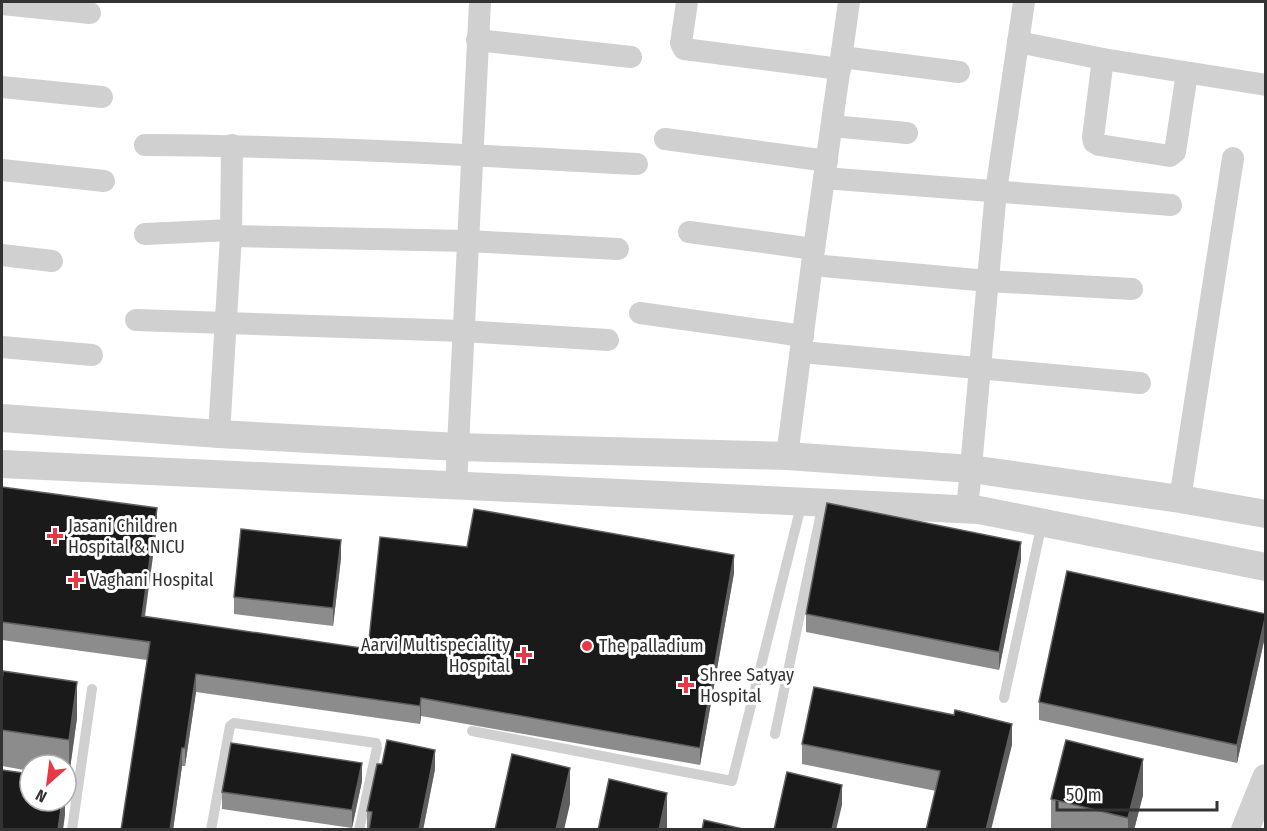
<svg xmlns="http://www.w3.org/2000/svg" width="1267" height="831" viewBox="0 0 1267 831" font-family="'Fira Sans Condensed',sans-serif">
<style>
.lines{fill:none;stroke-linecap:round;stroke-linejoin:round}
.service{stroke:#d0d0d0;stroke-width:10}
.minor{stroke:#d0d0d0;stroke-width:22}
.tertiary{stroke:#d0d0d0;stroke-width:28}
.wall{fill:#8c8c8c}
.shaded-wall{fill:#5f5f5f}
.building{fill:#1a1a1a;stroke:#5f5f5f;stroke-width:1.5}
.poi-dot{fill:#e63946;stroke:#fff;stroke-width:2}
.labels{text-anchor:middle;dominant-baseline:central;stroke-width:6;stroke-linejoin:round;paint-order:stroke}
.poi-label{font-size:18px;fill:#333;stroke:#fff;text-anchor:start}
</style>
<rect width="100%" height="100%" fill="#fff"/>
<g class="lines">
<g class="service">
<polyline points="1004,698 1042,523"/>
<polyline points="472,731 732,781 802,502"/>
<polyline points="775,734 823,503"/>
<polyline points="72,830 92,689"/>
<polyline points="211,830 230,726 234,723 376,743 377,748 359,830"/>
</g>
<g class="minor">
<polyline points="687,2 681,43 684,49 840,69"/>
<polyline points="2,4 90,13"/>
<polyline points="477,40 631,57"/>
<polyline points="1018,42 1103,59 1266,85"/>
<polyline points="842,57 959,72"/>
<polyline points="1103,59 1093,137 1094,142 1099,145 1170,156 1175,152 1187,73"/>
<polyline points="2,87 102,97"/>
<polyline points="832,126 907,133"/>
<polyline points="665,139 827,161"/>
<path d="M145 145C309 146 473 155 637 164"/>
<polyline points="2,170 104,181"/>
<polyline points="824,178 1171,205"/>
<polyline points="689,232 814,249"/>
<polyline points="145,234 231,230"/>
<polyline points="231,236 468,241 618,249"/>
<polyline points="2,255 52,261"/>
<polyline points="812,265 988,281 1132,289"/>
<polyline points="640,313 803,336"/>
<polyline points="136,320 463,331 608,340"/>
<polyline points="2,347 92,355"/>
<polyline points="802,352 1140,383"/>
<polyline points="219,434 231,236 232,145"/>
<polyline points="787,456 814,249 849,2"/>
<polyline points="456,486 480,2"/>
<polyline points="1180,499 1233,158"/>
<polyline points="967,511 996,191 1024,2"/>
</g>
<g class="tertiary">
<polyline points="2,418 219,434 458,447 787,456 971,469 1180,499 1266,514"/>
<polyline points="2,464 979,510 1266,567"/>
<polyline points="1245,830 1266,778"/>
</g>
</g>
<g class="wall">
<polygon points="2,487 157,526 145,617 368,649 467,547 734,573 700,765 421,716 420,724 196,692 185,766 182,766 173,830 121,830 147,660 2,640"/>
<polygon points="341,558 333,626 234,614 234,597"/>
<polygon points="1021,560 999,670 806,632 806,614"/>
<polygon points="1266,614 1266,632 1237,763 1039,720 1039,702"/>
<polygon points="2,681 77,718 69,776 66,776 66,765 30,765 30,771 2,766"/>
<polygon points="802,744 1012,745 936,791 802,764"/>
<polygon points="435,769 423,830 367,830 367,811"/>
<polygon points="362,781 352,828 222,809 222,792"/>
<polygon points="1143,795 1134,830 1051,830 1051,799"/>
</g>
<g class="shaded-wall">
<polygon points="157,508 157,526 142,634 142,616"/>
<polygon points="341,540 341,558 333,626 333,608"/>
<polygon points="1021,542 1021,560 999,670 999,652"/>
<polygon points="734,555 734,573 700,765 700,748"/>
<polygon points="1266,614 1266,632 1237,763 1237,745"/>
<polygon points="196,674 196,692 185,766 185,748"/>
<polygon points="77,682 77,718 69,776 69,740"/>
<polygon points="421,698 421,716 420,724 420,706"/>
<polygon points="1012,724 1012,745 991,830 986,830"/>
<polygon points="182,748 182,766 173,830 170,830"/>
<polygon points="435,750 435,769 423,830 419,830"/>
<polygon points="1143,759 1143,795 1134,830 1128,830 1128,818"/>
<polygon points="362,763 362,781 352,828 352,810"/>
<polygon points="570,768 570,804 564,830 556,830"/>
<polygon points="842,785 842,805 836,830 832,830"/>
<polygon points="667,793 667,830 659,830"/>
<polygon points="62,801 65,801 65,815 63,830 58,830"/>
</g>
<g class="building">
<polygon points="2,487 157,508 142,616 368,649 380,537 467,547 474,509 734,555 700,748 421,698 420,706 196,674 185,748 182,748 170,830 121,830 150,642 2,622"/>
<polygon points="827,503 1021,542 999,652 806,614"/>
<polygon points="241,529 341,540 333,608 234,597"/>
<polygon points="1067,571 1266,614 1237,745 1039,702"/>
<polygon points="3,671 77,682 69,740 2,730 2,681"/>
<polygon points="814,687 954,715 955,710 1012,724 986,830 926,830 940,771 802,744"/>
<polygon points="387,740 435,750 419,830 369,830 372,812 367,811 377,764 382,764"/>
<polygon points="1066,740 1143,759 1128,818 1051,799"/>
<polygon points="231,743 362,763 352,810 222,792"/>
<polygon points="512,754 570,768 556,830 495,830"/>
<polygon points="2,770 30,774 30,801 62,801 58,830 2,829"/>
<polygon points="787,772 842,785 832,830 774,830"/>
<polygon points="609,779 667,793 659,830 598,830"/>
<polygon points="704,820 747,830 702,830"/>
</g>
<g class="poi-dot">
<path d="M52 527h6v6h6v6h-6v6h-6v-6h-6v-6h6z"/>
<path d="M73 571h6v6h6v6h-6v6h-6v-6h-6v-6h6z"/>
<circle cx="587" cy="646" r="6"/>
<path d="M521 646h6v6h6v6h-6v6h-6v-6h-6v-6h6z"/>
<path d="M683 676h6v6h6v6h-6v6h-6v-6h-6v-6h6z"/>
</g>
<g class="labels">
<g class="poi-label">
<text x="68" y="526">Jasani Children<tspan x="68" dy="21">Hospital &amp; NICU</tspan></text>
<text x="90" y="580">Vaghani Hospital</text>
<text x="510" y="645" text-anchor="end">Aarvi Multispeciality<tspan x="510" dy="21">Hospital</tspan></text>
<text x="599" y="646">The palladium</text>
<text x="700" y="675">Shree Satyay<tspan x="700" dy="21">Hospital</tspan></text>
</g>
</g>
<rect width="1267" height="831" fill="none" stroke="#333333" stroke-width="6"/>
<g transform="translate(48 783) rotate(208)"><circle r="28" fill="#ffffff" stroke="#adadad" stroke-width="1.5"/>
<path d="M0-4.5L10 22L0 15L-10 22Z" fill="#e63946"/>
<text y="-9" font-size="16" font-weight="bold" text-anchor="middle" fill="#333333">N</text>
</g>
<path d="M1057 801v9h160v-9" fill="none" stroke="#333333" stroke-width="3"/>
<text x="1066" y="801" font-size="18" fill="#333333" stroke="#ffffff" stroke-width="4.5" paint-order="stroke">50 m</text>
</svg>
